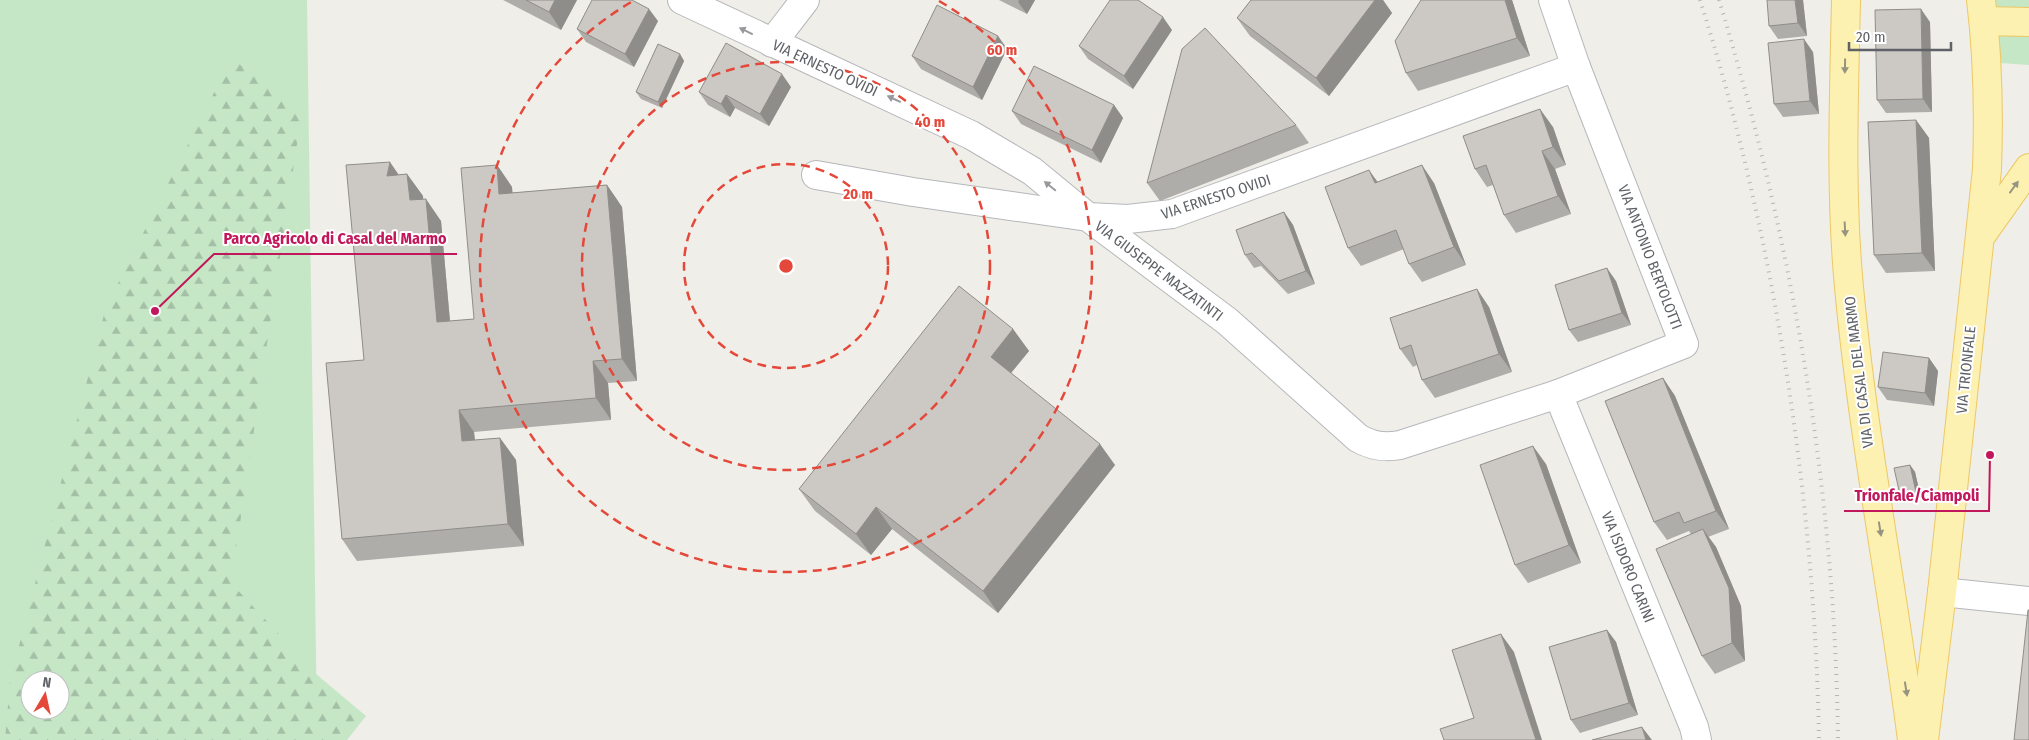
<svg xmlns="http://www.w3.org/2000/svg" width="2029" height="740" viewBox="0 0 2029 740" font-family="'Fira Sans Condensed',sans-serif">
<style>
.green{fill:#c5e7c6;fill-rule:evenodd}
.forest{fill:url(#forest-firs);fill-rule:evenodd}
.lines{fill:none;stroke-linecap:round;stroke-linejoin:round}
.minor-casing{stroke:#b5b7bb;stroke-width:30}
.major-casing{stroke:#edc864;stroke-width:30}
.minor{stroke:#fff;stroke-width:28}
.major{stroke:#fcf1b0;stroke-width:28}
.rail{stroke:#b5b6b7;stroke-width:4;stroke-dasharray:1 6;stroke-linecap:butt}
.wall{fill:#afada9}
.shaded-wall{fill:#8f8d89}
.building{fill:#ccc9c4;stroke:#8f8d89}
.oneway{fill:#97999c}
.oneway2{fill:#969481}
.ring{fill:none;stroke:#e4483a;stroke-width:2.5;stroke-dasharray:9 6}
.labels{text-anchor:middle;dominant-baseline:central;stroke-width:4;stroke-linejoin:round;paint-order:stroke}
.street-label{font-size:15px;fill:#5f6267;stroke:#fff}
.centre{fill:#e4483a;stroke:#fff;stroke-width:2.5}
.ring-label{font-size:15px;text-anchor:middle;font-weight:bold;fill:#e4483a;stroke:#fff;stroke-width:4;stroke-linejoin:round;paint-order:stroke}
.leader{fill:none;stroke:#c2185b;stroke-width:2}
.callout-dot{fill:#c2185b;stroke:#fff;stroke-width:2}
.callout-label{font-size:16px;text-anchor:middle;font-weight:bold;fill:#c2185b;stroke:#fff;stroke-width:4;stroke-linejoin:round;paint-order:stroke}
</style>
<defs>
<pattern id="forest-firs" width="22" height="20" patternUnits="userSpaceOnUse" patternTransform="scale(1.25)"><rect width="22" height="20" fill="#c5e7c6"/><path d="M5 1l3.5 6h-7zM16 11l3.5 6h-7z" fill="#a3bfa5"/></pattern>
</defs>
<rect width="100%" height="100%" fill="#f0eee8"/>
<g class="green">
<path d="M0 0H307L317 729 329 740H0ZM30 680H60V710H30Z"/>
<polygon points="1987,0 2029,0 2029,65 2000,63"/>
</g>
<path class="forest" d="M231 59 303 104 231 583 316 674 366 716 347 740H5L10 681 106 307ZM30 680H60V710H30Z"/>
<g class="lines">
<g class="minor-casing">
<g id="minor">
<polyline points="682,0 971,135 1032,171 1088,217 1128,219 1172,214 1576,67"/>
<polyline points="772,43 805,0"/>
<path d="M816 175 913 192 1088 217 1227 321 1358 438C1372 446 1384 448 1400 445L1558 394 1684 344 1576 67 1553 0"/>
<polyline points="1558,394 1694,727 1697,740"/>
<polyline points="1942,592 2029,601"/>
</g>
</g>
<g class="major-casing">
<g id="major">
<path d="M1846 0C1844 96 1840 192 1849 287 1863 439 1893 589 1912 740"/>
<polyline points="1984,21 2029,22"/>
<polyline points="1983,233 2029,168"/>
<path d="M1924 740 1942 592 1987 169C1989 112 1988 57 1981 0"/>
</g>
</g>
<use href="#minor" class="minor"/>
<use href="#major" class="major"/>
<g class="rail">
<path d="M1700 0C1725 78 1745 158 1762 238 1796 403 1816 571 1819 740"/>
<path d="M1719 0C1792 239 1835 489 1838 740"/>
</g>
</g>
<g class="wall">
<polygon points="503,0 577,0 561,30"/>
<polygon points="999,0 1035,0 1027,14"/>
<polygon points="1251,0 1383,0 1392,13 1329,96 1250,36 1237,18"/>
<polygon points="1421,0 1512,0 1530,56 1418,91 1406,73"/>
<polygon points="1803,0 1807,36 1778,39 1769,26"/>
<polygon points="658,21 634,67 586,42 577,29"/>
<polygon points="1930,22 1932,112 1886,113 1877,100"/>
<polygon points="1172,30 1133,89 1088,59 1079,46"/>
<polygon points="998,36 1007,49 982,100 921,69 912,56"/>
<polygon points="1813,52 1819,114 1783,117 1774,104"/>
<polygon points="680,54 684,61 662,108 641,99 636,92"/>
<polygon points="791,87 769,126 735,108 730,117 708,105 699,92"/>
<polygon points="1114,105 1123,118 1101,163 1021,124 1012,111"/>
<polygon points="1916,120 1929,138 1935,271 1886,273 1874,255"/>
<polygon points="1296,125 1309,143 1160,201 1147,183"/>
<polygon points="1553,127 1566,165 1555,169 1571,214 1516,233 1504,215 1493,185 1487,187 1475,169"/>
<polygon points="497,165 512,187 512,193 607,185 622,207 637,381 608,383 611,420 474,432 475,440 500,438 516,460 524,546 357,561 342,539 364,360 399,175 407,174 423,196 423,199 441,221 450,321 474,319"/>
<polygon points="1378,182 1434,183 1466,265 1422,282 1409,264 1404,249 1361,266 1348,248"/>
<polygon points="1284,212 1293,225 1315,284 1288,294 1261,266 1254,268 1245,255"/>
<polygon points="1616,281 1631,325 1578,342 1569,330"/>
<polygon points="1489,307 1512,372 1435,398 1422,380 1417,365 1413,367 1400,349"/>
<polygon points="1013,329 1029,351 1011,373 1115,465 998,613 892,529 871,555 815,511 799,489"/>
<polygon points="1929,358 1938,371 1934,406 1887,400 1878,387"/>
<polygon points="1663,378 1675,396 1729,529 1708,537 1716,547 1741,606 1745,661 1715,674 1702,656 1691,534 1689,531 1667,540 1654,522"/>
<polygon points="1546,464 1581,563 1528,583 1515,565"/>
<polygon points="1910,465 1915,472 1921,498 1904,502 1900,495"/>
<polygon points="1607,630 1616,642 1638,715 1580,733 1571,720"/>
</g>
<g class="shaded-wall">
<polygon points="555,0 577,0 561,30 549,12"/>
<polygon points="1019,0 1035,0 1027,14 1018,2"/>
<polygon points="1375,0 1383,0 1392,13 1329,96 1316,78"/>
<polygon points="1505,0 1512,0 1530,56 1517,38"/>
<polygon points="1795,0 1803,0 1807,36 1798,23"/>
<polygon points="649,9 658,21 634,67 625,54"/>
<polygon points="1921,9 1930,22 1932,112 1923,99"/>
<polygon points="1163,17 1172,30 1133,89 1124,76"/>
<polygon points="998,36 1007,49 982,100 973,87"/>
<polygon points="1804,39 1813,52 1819,114 1810,101"/>
<polygon points="680,54 684,61 662,108 658,102"/>
<polygon points="782,74 791,87 769,126 760,114"/>
<polygon points="726,95 735,108 730,117 721,104"/>
<polygon points="1114,105 1123,118 1101,163 1092,150"/>
<polygon points="1540,109 1553,127 1566,165 1553,147"/>
<polygon points="1916,120 1929,138 1935,271 1922,253"/>
<polygon points="1542,151 1555,169 1571,214 1558,196"/>
<polygon points="390,162 405,184 387,176"/>
<polygon points="497,165 512,187 515,216 499,194"/>
<polygon points="1422,165 1434,183 1466,265 1454,247"/>
<polygon points="1369,170 1382,188 1375,183"/>
<polygon points="407,174 423,196 425,222 410,200"/>
<polygon points="607,185 622,207 637,381 622,359"/>
<polygon points="426,199 441,221 452,344 437,322"/>
<polygon points="1284,212 1293,225 1315,284 1306,271"/>
<polygon points="1607,268 1616,281 1631,325 1622,313"/>
<polygon points="1477,289 1489,307 1512,372 1499,354"/>
<polygon points="1013,329 1029,351 1006,379 991,357"/>
<polygon points="1929,358 1938,371 1934,406 1925,393"/>
<polygon points="593,361 608,383 611,420 596,398"/>
<polygon points="1663,378 1675,396 1729,529 1716,511"/>
<polygon points="459,410 474,432 477,463 462,441"/>
<polygon points="500,438 516,460 524,546 508,524"/>
<polygon points="1100,444 1115,465 998,613 983,591"/>
<polygon points="1533,446 1546,464 1581,563 1569,545"/>
<polygon points="1910,465 1915,472 1921,498 1916,492"/>
<polygon points="876,507 892,529 871,555 856,534"/>
<polygon points="1703,529 1716,547 1741,606 1745,661 1732,643"/>
<polygon points="1607,630 1616,642 1638,715 1629,703"/>
<polygon points="1501,634 1514,652 1542,740 1536,740"/>
<polygon points="1642,727 1652,740 1646,740"/>
</g>
<g class="building">
<polygon points="526,0 555,0 549,12"/>
<polygon points="592,0 632,0 649,9 625,54 577,29"/>
<polygon points="1110,0 1138,0 1163,17 1124,76 1079,46"/>
<polygon points="1251,0 1375,0 1316,78 1237,18"/>
<polygon points="1421,0 1505,0 1517,38 1406,73 1395,41"/>
<polygon points="1767,0 1795,0 1798,23 1769,26"/>
<polygon points="937,5 998,36 973,87 912,56"/>
<polygon points="1921,9 1923,99 1877,100 1875,10"/>
<polygon points="1205,28 1296,125 1147,183 1182,49"/>
<polygon points="1804,39 1810,101 1774,104 1768,43"/>
<polygon points="726,43 782,74 760,114 726,95 721,104 699,92"/>
<polygon points="658,44 680,54 658,102 636,92"/>
<polygon points="1034,66 1114,105 1092,150 1012,111"/>
<polygon points="1540,109 1553,147 1542,151 1558,196 1504,215 1486,165 1475,169 1463,136"/>
<polygon points="1916,120 1922,253 1874,255 1868,122"/>
<polygon points="390,162 387,176 407,174 410,200 426,199 437,322 474,319 461,168 497,165 499,194 607,185 622,359 593,361 596,398 459,410 462,441 500,438 508,524 342,539 326,363 364,360 346,165"/>
<polygon points="1422,165 1454,247 1409,264 1396,230 1348,248 1325,187 1369,170 1375,183"/>
<polygon points="1284,212 1306,271 1279,281 1252,253 1245,255 1236,230"/>
<polygon points="1607,268 1622,313 1569,330 1555,285"/>
<polygon points="959,286 1013,329 991,357 1100,444 983,591 876,507 856,534 799,489"/>
<polygon points="1477,289 1499,354 1422,380 1411,345 1400,349 1390,318"/>
<polygon points="1883,352 1929,358 1925,393 1878,387"/>
<polygon points="1663,378 1716,511 1684,523 1679,512 1654,522 1605,401"/>
<polygon points="1533,446 1569,545 1515,565 1480,465"/>
<polygon points="1910,465 1916,492 1900,495 1894,468"/>
<polygon points="1703,529 1729,588 1732,643 1702,656 1656,549"/>
<polygon points="2028,610 2029,610 2029,740 2014,740"/>
<polygon points="1607,630 1629,703 1571,720 1549,647"/>
<polygon points="1501,634 1536,740 1444,740 1440,729 1474,718 1452,650"/>
<polygon points="1642,727 1646,740 1592,740"/>
</g>
<defs><path id="oneway-solid" d="M-6-.8H1V-3.2L6.5 0L1 3.2V.8H-6Z" transform="scale(1.25)"/></defs>
<g class="oneway">
<use href="#oneway-solid" transform="translate(746 31) rotate(-154)"/>
<use href="#oneway-solid" transform="translate(894 99) rotate(-155)"/>
<use href="#oneway-solid" transform="translate(1050 186) rotate(-141)"/>
</g>
<g class="oneway2">
<use href="#oneway-solid" transform="translate(1845 66) rotate(91)"/>
<use href="#oneway-solid" transform="translate(2014 187) rotate(-54)"/>
<use href="#oneway-solid" transform="translate(1845 229) rotate(87)"/>
<use href="#oneway-solid" transform="translate(1880 529) rotate(81)"/>
<use href="#oneway-solid" transform="translate(1906 689) rotate(81)"/>
</g>
<g class="ring">
<circle cx="786" cy="266" r="102"/>
<circle cx="786" cy="266" r="204"/>
<path d="M939 1A306 306 0 1 1 633 1"/>
</g>
<g class="labels">
<g class="street-label">
<text transform="translate(825 68) rotate(25)">VIA ERNESTO OVIDI</text>
<text transform="translate(1216 197) rotate(-18)">VIA ERNESTO OVIDI</text>
<text transform="translate(1650 257) rotate(69)">VIA ANTONIO BERTOLOTTI</text>
<text transform="translate(1159 271) rotate(37)">VIA GIUSEPPE MAZZATINTI</text>
<text transform="translate(1966 370) rotate(-84)">VIA TRIONFALE</text>
<text transform="translate(1859 372) rotate(-97)">VIA DI CASAL DEL MARMO</text>
<text transform="translate(1628 567) rotate(68)">VIA ISIDORO CARINI</text>
</g>
</g>
<circle cx="786" cy="266" r="8" class="centre"/>
<g class="ring-label">
<text x="1002" y="55">60 m</text>
<text x="930" y="127">40 m</text>
<text x="858" y="199">20 m</text>
</g>
<path class="leader" d="M155 311L214 254H457M1990 455L1989 511H1844"/>
<g class="callout-dot">
<circle cx="155" cy="311" r="5"/>
<circle cx="1990" cy="455" r="5"/>
</g>
<g class="callout-label">
<text x="335" y="244">Parco Agricolo di Casal del Marmo</text>
<text x="1917" y="501">Trionfale/Ciampoli</text>
</g>
<g transform="translate(45 695) rotate(9)"><circle r="24" fill="#ffffff" stroke="#bfc0c2"/>
<path d="M0-4L9 19L0 12L-9 19Z" fill="#e4483a"/>
<text y="-8" font-size="14" font-weight="bold" text-anchor="middle" fill="#5f6267">N</text>
</g>
<path d="M1849 42v8h102v-8" fill="none" stroke="#5f6267" stroke-width="2.5"/>
<text x="1856" y="42" font-size="15" fill="#5f6267" stroke="#ffffff" stroke-width="4" paint-order="stroke">20 m</text>
</svg>
